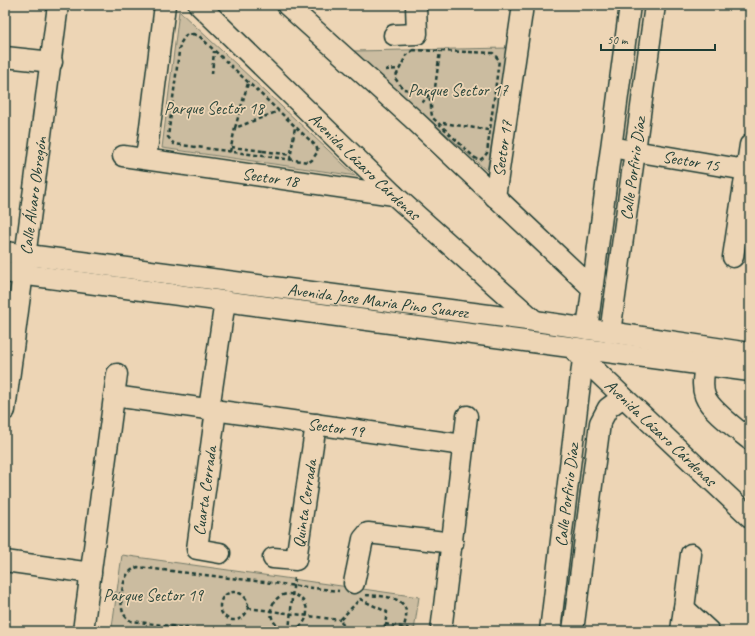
<svg xmlns="http://www.w3.org/2000/svg" width="755" height="636" viewBox="0 0 755 636" font-family="Caveat,sans-serif">
<style>
.green{fill:#cbbca0;stroke:#757c6a}
.lines{fill:none;stroke-linecap:round;stroke-linejoin:round}
.minor-casing{stroke:#1f3d34;stroke-width:23}
.path{stroke:#1f3d34;stroke-width:2.5;stroke-dasharray:4 3;stroke-linecap:butt}
.minor{stroke:#edd5b5;stroke-width:20}
.labels{text-anchor:middle;dominant-baseline:central;stroke-width:3.5;stroke-linejoin:round;paint-order:stroke}
.park-label{font-size:17px;fill:#304a3f;stroke:#edd5b5}
.street-label{font-size:17px;fill:#1f3d34;stroke:#edd5b5}
</style>
<rect width="100%" height="100%" fill="#edd5b5"/>
<filter id="ink" filterUnits="userSpaceOnUse"><feTurbulence type="fractalNoise" baseFrequency=".025" numOctaves="2"/><feDisplacementMap in="SourceGraphic" scale="8" xChannelSelector="R" yChannelSelector="G"/><feConvolveMatrix kernelMatrix="1 2 1 2 8 2 1 2 1" color-interpolation-filters="sRGB"/></filter>
<g filter="url(#ink)">
<g class="green">
<polygon points="179,11 356,176 357,176 162,148"/>
<polygon points="508,48 487,171 354,51"/>
<polygon points="122,555 419,597 414,631 143,631 112,627"/>
</g>
<g class="lines">
<g class="minor-casing">
<g id="minor">
<path id="s1" d="M199 5 394 195 535 321"/>
<polyline points="287,5 411,117 592,288"/>
<polyline points="394,35 417,34 416,5"/>
<polyline points="5,57 52,62"/>
<path id="s2" d="M622 149 746 170"/>
<path id="s3" d="M123 156 394 195"/>
<polyline points="146,159 165,5"/>
<path id="s4" d="M495 197 523 5"/>
<path id="s5" d="M5 252 535 321 750 353"/>
<polyline points="733,257 750,145"/>
<polyline points="5,272 750,371"/>
<polyline points="587,329 630,5"/>
<path id="s6" d="M610 333 655 5"/>
<path id="s7" d="M576 352 750 517"/>
<path d="M705 364C704 375 701 385 705 396 710 410 738 430 750 440"/>
<path id="s8" d="M114 396 463 445"/>
<polyline points="209,409 225,301"/>
<path id="s9" d="M5 410 58 5"/>
<polyline points="216,410 197,549 220,553"/>
<path id="s10" d="M273 558 296 560 316 424"/>
<polyline points="5,561 91,573"/>
<polyline points="354,583 363,539 368,533 453,543"/>
<polyline points="684,608 709,631"/>
<polyline points="83,631 117,374"/>
<polyline points="441,631 467,416"/>
<path id="s11" d="M550 631 583 359"/>
<polyline points="573,631 600,423 608,408 623,397"/>
<polyline points="681,631 691,554"/>
</g>
</g>
<g class="path">
<polygon points="193,34 199,36 316,146 318,151 312,160 309,162 174,144 168,137 180,44 186,35"/>
<path d="M413 50 493 53 499 60 487 153 484 157 480 160 475 158 433 118C430 112 432 106 430 100 427 89 412 90 403 89L395 78 406 56Z"/>
<polyline points="385,70 400,69"/>
<polyline points="212,74 214,51"/>
<polyline points="422,103 435,88 440,51"/>
<polyline points="443,123 488,130"/>
<polyline points="235,128 248,83"/>
<polyline points="231,147 263,151 262,157"/>
<polyline points="263,151 291,155"/>
<polyline points="230,152 235,128 279,111"/>
<polyline points="290,160 295,127"/>
<circle cx="234" cy="606" r="14"/>
<polyline points="105,592 123,594"/>
<circle cx="289" cy="612" r="18"/>
<path d="M366 595C377 596 405 595 406 612 407 618 404 625 403 631"/>
<polyline points="248,608 340,620"/>
<polyline points="385,624 424,631"/>
<path d="M209 631 131 621C128 619 125 617 124 614 119 606 122 585 126 577 129 571 133 569 138 567L339 591"/>
<polyline points="289,631 294,577"/>
<polyline points="347,631 340,620 360,599 387,612 384,631"/>
</g>
<use href="#minor" class="minor"/>
</g>
</g>
<g class="labels">
<g class="park-label">
<text x="458" y="90">Parque Sector 17</text>
<text x="214" y="108">Parque Sector 18</text>
<text x="153" y="595">Parque Sector 19</text>
</g>
<g class="street-label">
<text stroke="none"><textPath href="#s4" startOffset="49">Sector 17</textPath></text>
<text stroke="none"><textPath href="#s2" startOffset="70">Sector 15</textPath></text>
<text stroke="none"><textPath href="#s1" startOffset="231">Avenida Lázaro Cárdenas</textPath></text>
<text stroke="none"><textPath href="#s6" startOffset="166">Calle Porfirio Díaz</textPath></text>
<text stroke="none"><textPath href="#s3" startOffset="149">Sector 18</textPath></text>
<text stroke="none"><textPath href="#s9" startOffset="216">Calle Álvaro Obregón</textPath></text>
<text stroke="none"><textPath href="#s5" startOffset="376">Avenida Jose Maria Pino Suarez</textPath></text>
<text stroke="none"><textPath href="#s8" startOffset="224">Sector 19</textPath></text>
<text stroke="none"><textPath href="#s7" startOffset="117">Avenida Lázaro Cárdenas</textPath></text>
<text transform="translate(205 491) rotate(-82)">Cuarta Cerrada</text>
<text stroke="none"><textPath href="#s11" startOffset="137">Calle Porfirio Díaz</textPath></text>
<text stroke="none"><textPath href="#s10" startOffset="80">Quinta Cerrada</textPath></text>
</g>
</g>
<rect width="755" height="636" fill="none" stroke="#edd5b5" stroke-width="20"/>
<rect x="10" y="10" width="735" height="616" fill="none" stroke="#1f3d34" stroke-width="1.5" filter="url(#ink)"/>
<path d="M601 44v6h114v-6" fill="none" stroke="#1f3d34" stroke-width="2"/>
<text x="607" y="44" font-size="12" fill="#1f3d34" stroke="#edd5b5" stroke-width="3" paint-order="stroke">50 m</text>
</svg>
